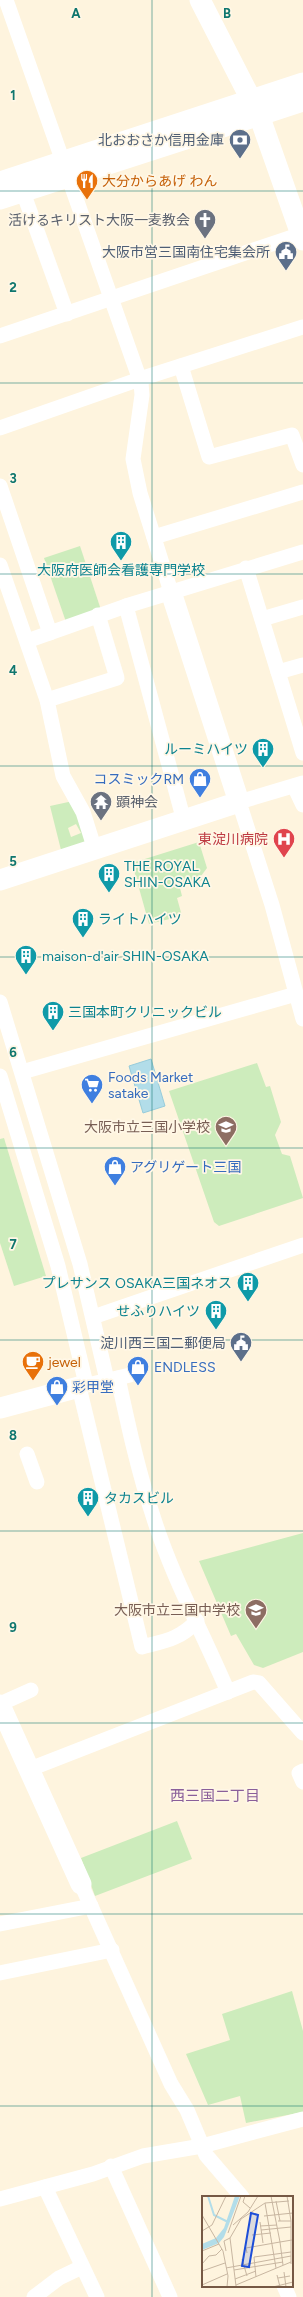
<svg xmlns="http://www.w3.org/2000/svg" width="303" height="2297" viewBox="0 0 303 2297" font-family="Figtree,'Noto Sans JP',sans-serif">
<style>
.green{fill:#cdecbc;fill-rule:evenodd}
.water{fill:#b2dde9;stroke:#97ccdb}
.lines{fill:none;stroke-linecap:round;stroke-linejoin:round}
.street{stroke:#fff;stroke-width:15}
.secondary{stroke:#fff;stroke-width:21}
.grid{fill:none;stroke:#0f766e;stroke-width:1;stroke-opacity:0.55}
.labels{text-anchor:middle;dominant-baseline:central;stroke-width:3.5;stroke-linejoin:round;paint-order:stroke}
.service-label{font-size:14px;fill:#4e5e75;stroke:#fff7e6;text-anchor:end}
.food-label{font-size:14px;fill:#c56008;stroke:#fff7e6;text-anchor:start}
.worship-label{font-size:14px;fill:#5b616d;stroke:#fff7e6;text-anchor:end}
.culture-label{font-size:14px;fill:#0d838f;stroke:#fff7e6;text-anchor:start}
.shop-label{font-size:14px;fill:#366cbe;stroke:#fff7e6;text-anchor:start}
.health-label{font-size:14px;fill:#be3a42;stroke:#fff7e6;text-anchor:end}
.education-label{font-size:14px;fill:#785e54;stroke:#fff7e6;text-anchor:end}
.neighbourhood-label{font-size:15px;fill:#8a5f9a;stroke:#fff7e6}
.inset-river{fill:none;stroke:#b2dde9;stroke-width:2}
.inset-road{fill:none;stroke:#c8b6a1;stroke-width:1}
.view{fill:#1d4ed8;fill-opacity:0.15;stroke:#1d4ed8;stroke-width:2}
.inset-edge{fill:none;stroke:#765945;stroke-width:2}
.grid-label{font-size:13px;text-anchor:middle;font-weight:bold;fill:#0f766e;stroke:#fff7e6;stroke-width:3.5;stroke-linejoin:round;paint-order:stroke}
</style>
<rect width="100%" height="100%" fill="#fef4de"/>
<g class="green">
<polygon points="80,546 101,610 66,622 44,558"/>
<path d="M73 801 89 841 61 850 50 806ZM76 824 81 833 71 837 68 828Z"/>
<polygon points="199,842 207,868 201,876 202,880 180,888 182,896 177,898 182,916 149,924 132,863"/>
<polygon points="257,1063 266,1087 270,1086 281,1122 275,1135 282,1154 290,1156 303,1198 219,1226 214,1222 169,1091"/>
<polygon points="4,1138 46,1276 14,1286 0,1243 0,1139"/>
<polygon points="303,1533 303,1652 263,1668 254,1665 236,1634 231,1636 199,1561"/>
<polygon points="177,1821 192,1859 95,1896 81,1858"/>
<polygon points="292,1991 303,2031 303,2112 246,2123 240,2096 208,2105 186,2054 230,2040 222,2014"/>
</g>
<polygon class="water" points="151,1059 165,1106 143,1113 129,1066"/>
<g class="lines">
<g class="street">
<polyline points="6,0 141,383 142,395 133,459 140,493 171,592"/>
<polyline points="23,192 67,314"/>
<polyline points="0,336 301,234"/>
<polyline points="181,366 209,457 292,435 303,465"/>
<polyline points="0,428 140,379 303,327"/>
<polyline points="0,486 50,633"/>
<polyline points="154,537 303,492"/>
<polyline points="0,565 47,700 63,776 83,812 95,850"/>
<polyline points="246,568 303,753"/>
<polyline points="126,606 184,821"/>
<polyline points="262,619 303,607"/>
<polyline points="27,641 126,606 303,552"/>
<polyline points="278,672 303,665"/>
<polyline points="47,700 117,678 98,615"/>
<polyline points="303,783 239,802 272,905 303,1019"/>
<polyline points="294,786 303,805"/>
<polyline points="0,1002 80,1264 107,1380"/>
<polyline points="22,1072 296,994"/>
<polyline points="0,1076 58,1266 86,1384"/>
<polyline points="93,1317 303,1245"/>
<path d="M130 1375 79 1387 142 1647C165 1641 180 1639 197 1621"/>
<path d="M118 1378C128 1424 138 1471 153 1516 172 1577 203 1633 228 1692"/>
<polyline points="27,1454 37,1482"/>
<polyline points="0,1704 31,1690"/>
<polyline points="30,1769 253,1682 259,1683 303,1733"/>
<polyline points="303,1771 299,1773 303,1782"/>
<polyline points="81,1884 171,2084 187,2110 206,2155 242,2197"/>
<polyline points="0,1924 91,1906"/>
<polyline points="0,1973 112,1950"/>
<polyline points="111,2166 170,2297"/>
<polyline points="45,2187 97,2297"/>
<polyline points="0,2199 93,2174 143,2156 202,2146 303,2119"/>
<polyline points="284,2286 289,2297"/>
<polyline points="34,2297 59,2278 82,2267"/>
</g>
<g class="secondary">
<polyline points="200,0 259,115 303,240"/>
<polyline points="0,182 303,83"/>
<polyline points="0,199 303,101"/>
<polyline points="0,880 239,802 171,592"/>
<polyline points="0,1408 79,1387"/>
<polyline points="0,1705 81,1884"/>
</g>
</g>
<path class="grid" d="M152 0V2297M0 191H303M0 383H303M0 574H303M0 766H303M0 957H303M0 1148H303M0 1340H303M0 1531H303M0 1723H303M0 1914H303M0 2106H303"/>
<defs>
<g id="bank-pin" transform="scale(1.15)"><path d="M0 17L-7.5 6A9.5 9.5 0 1 1 7.5 6Z" fill="#5c6f8a" stroke="#fff7e6"/><path d="M-6-4H6V4H-6ZM0-2.3a2.3 2.3 0 1 0 0 4.6a2.3 2.3 0 1 0 0-4.6Z" fill="#fff"/></g>
<g id="restaurant-pin" transform="scale(1.15)"><path d="M0 17L-7.5 6A9.5 9.5 0 1 1 7.5 6Z" fill="#e8710a" stroke="#fff7e6"/><path d="M-5-6h1v4h1v-4h1v4h1v-4h1v5L-1.5 .5V6h-2V.5L-5-1ZM5-6V6H3V1.5H1.5Q1.5-4 5-6Z" fill="#fff"/></g>
<g id="church-pin" transform="scale(1.15)"><path d="M0 17L-7.5 6A9.5 9.5 0 1 1 7.5 6Z" fill="#6b7280" stroke="#fff7e6"/><path d="M-1.2-6h2.4v3.5h3.3v2.4h-3.3V6h-2.4V-.1h-3.3v-2.4h3.3Z" fill="#fff"/></g>
<g id="civic-pin" transform="scale(1.15)"><path d="M0 17L-7.5 6A9.5 9.5 0 1 1 7.5 6Z" fill="#5c6f8a" stroke="#fff7e6"/><path d="M-.6-6.5H3V-4.5H.6V-3L4-1V1h2V6H-6V1h2V-1L-.6-3ZM-1.2 2.5V6h2.4V2.5Z" fill="#fff"/></g>
<g id="building-pin" transform="scale(1.15)"><path d="M0 17L-7.5 6A9.5 9.5 0 1 1 7.5 6Z" fill="#0f9aa8" stroke="#fff7e6"/><path d="M-4-6H4V6H1V3H-1V6H-4ZM-2.5-4.3h1.7v1.8h-1.7ZM.8-4.3h1.7v1.8H.8ZM-2.5-1h1.7V.8h-1.7ZM.8-1h1.7V.8H.8Z" fill="#fff"/></g>
<g id="shop-pin" transform="scale(1.15)"><path d="M0 17L-7.5 6A9.5 9.5 0 1 1 7.5 6Z" fill="#3f7fe0" stroke="#fff7e6"/><path d="M-5-2.5h2.3a2.7 3.5 0 0 1 5.4 0H5L5.5 6h-11ZM-1.5-2.5h3a1.5 2.3 0 0 0-3 0Z" fill="#fff"/></g>
<g id="temple-pin" transform="scale(1.15)"><path d="M0 17L-7.5 6A9.5 9.5 0 1 1 7.5 6Z" fill="#6b7280" stroke="#fff7e6"/><path d="M0-6L5-2H3V0L6.5 2.5H4V6H1.5V3h-3V6H-4V2.5H-6.5L-3 0V-2H-5Z" fill="#fff"/></g>
<g id="hospital-pin" transform="scale(1.15)"><path d="M0 17L-7.5 6A9.5 9.5 0 1 1 7.5 6Z" fill="#e0444e" stroke="#fff7e6"/><path d="M-5-5h3v3.5h4V-5h3V5h-3V1.5h-4V5h-3Z" fill="#fff"/></g>
<g id="supermarket-pin" transform="scale(1.15)"><path d="M0 17L-7.5 6A9.5 9.5 0 1 1 7.5 6Z" fill="#3f7fe0" stroke="#fff7e6"/><path d="M-6-5.5h2.5l.6 2H6L4.5 2H-2.5L-4.4-4H-6ZM-1.5 3.2a1.3 1.3 0 1 0 .1 0ZM3 3.2a1.3 1.3 0 1 0 .1 0Z" fill="#fff"/></g>
<g id="school-pin" transform="scale(1.15)"><path d="M0 17L-7.5 6A9.5 9.5 0 1 1 7.5 6Z" fill="#8d6e63" stroke="#fff7e6"/><path d="M0-5L7-2L0 1L-7-2ZM-4 1L0 2.5L4 1V4Q0 6-4 4Z" fill="#fff"/></g>
<g id="cafe-pin" transform="scale(1.15)"><path d="M0 17L-7.5 6A9.5 9.5 0 1 1 7.5 6Z" fill="#e8710a" stroke="#fff7e6"/><path d="M-5.5-4.5H6V0H3Q3 3.5 0 3.5H-2.5Q-5.5 3.5-5.5 0ZM3-3.2v2h1.7v-2ZM-6 4.5H4V6H-6Z" fill="#fff"/></g>
</defs>
<g fill-rule="evenodd">
<use href="#bank-pin" x="240" y="140"/>
<use href="#restaurant-pin" x="87" y="181"/>
<use href="#church-pin" x="205" y="220"/>
<use href="#civic-pin" x="286" y="252"/>
<use href="#building-pin" x="121" y="542"/>
<use href="#building-pin" x="263" y="749"/>
<use href="#shop-pin" x="200" y="779"/>
<use href="#temple-pin" x="101" y="802"/>
<use href="#hospital-pin" x="284" y="839"/>
<use href="#building-pin" x="109" y="874"/>
<use href="#building-pin" x="83" y="919"/>
<use href="#building-pin" x="26" y="956"/>
<use href="#building-pin" x="53" y="1012"/>
<use href="#supermarket-pin" x="92" y="1085"/>
<use href="#school-pin" x="226" y="1127"/>
<use href="#shop-pin" x="115" y="1167"/>
<use href="#building-pin" x="248" y="1283"/>
<use href="#building-pin" x="216" y="1311"/>
<use href="#civic-pin" x="241" y="1343"/>
<use href="#cafe-pin" x="33" y="1362"/>
<use href="#shop-pin" x="138" y="1367"/>
<use href="#shop-pin" x="57" y="1387"/>
<use href="#building-pin" x="88" y="1498"/>
<use href="#school-pin" x="256" y="1610"/>
</g>
<g class="labels">
<g class="service-label">
<text x="224" y="140">北おおさか信用金庫</text>
<text x="270" y="252">大阪市営三国南住宅集会所</text>
<text x="226" y="1343">淀川西三国二郵便局</text>
</g>
<g class="food-label">
<text x="102" y="181">大分からあげ わん</text>
<text x="48" y="1362">jewel</text>
</g>
<g class="worship-label">
<text x="190" y="220">活けるキリスト大阪一麦教会</text>
<text x="116" y="802" text-anchor="start">顕神会</text>
</g>
<g class="culture-label">
<text x="121" y="570" text-anchor="middle">大阪府医師会看護専門学校</text>
<text x="248" y="749" text-anchor="end">ルーミハイツ</text>
<text x="124" y="866">THE ROYAL<tspan x="124" dy="16">SHIN-OSAKA</tspan></text>
<text x="98" y="919">ライトハイツ</text>
<text x="42" y="956">maison-d'air SHIN-OSAKA</text>
<text x="68" y="1012">三国本町クリニックビル</text>
<text x="232" y="1283" text-anchor="end">プレサンス OSAKA三国ネオス</text>
<text x="200" y="1311" text-anchor="end">せふりハイツ</text>
<text x="104" y="1498">タカスビル</text>
</g>
<g class="shop-label">
<text x="184" y="779" text-anchor="end">コスミックRM</text>
<text x="108" y="1077">Foods Market<tspan x="108" dy="16">satake</tspan></text>
<text x="130" y="1167">アグリゲート三国</text>
<text x="154" y="1367">ENDLESS</text>
<text x="72" y="1387">彩甲堂</text>
</g>
<g class="health-label">
<text x="268" y="839">東淀川病院</text>
</g>
<g class="education-label">
<text x="210" y="1127">大阪市立三国小学校</text>
<text x="240" y="1610">大阪市立三国中学校</text>
</g>
<g class="neighbourhood-label">
<text x="215" y="1796">西三国二丁目</text>
</g>
</g>
<g transform="translate(202 2196)">
<rect width="91" height="91" fill="#fef4de"/>
<path d="M33 0H38L22 41 17 47 0 54V48L14 42 22 32Z" fill="#b2dde9"/>
<path class="inset-river" d="M6 0 12 19 26 26"/>
<path class="inset-road" d="M43 0 41 6 48 12M69 0 78 46 90 44M85 0 89 25V68M74 5 78 25M63 7 74 72M0 19 21 55 26 80 25 91M62 20 91 17M76 25H89M58 26 61 47M31 29 46 16 56 0M58 30 75 29M59 34 89 31M0 35 10 29 24 0M26 37 39 0M50 39 69 37M28 42 39 23 63 7 87 5M28 42 34 90M0 55 17 48M24 55 22 45 28 42M45 57 44 52 78 46 81 69M40 63 45 80M0 68 7 60 14 59 20 53M91 71V91M24 72 89 60M32 74 81 66M0 75 23 67M82 76 84 91M75 79 78 91M54 81 52 61 89 56M76 82 88 80M33 83 54 75M0 89 25 78M34 89 89 66M71 91 91 86"/>
<path class="view" d="M49 17 56 19 47 71 40 70Z"/>
<rect width="91" height="91" class="inset-edge"/>
</g>
<g class="grid-label">
<text x="76" y="18">A</text>
<text x="227" y="18">B</text>
<text x="13" y="100">1</text>
<text x="13" y="292">2</text>
<text x="13" y="483">3</text>
<text x="13" y="675">4</text>
<text x="13" y="866">5</text>
<text x="13" y="1057">6</text>
<text x="13" y="1249">7</text>
<text x="13" y="1440">8</text>
<text x="13" y="1632">9</text>
</g>
</svg>
